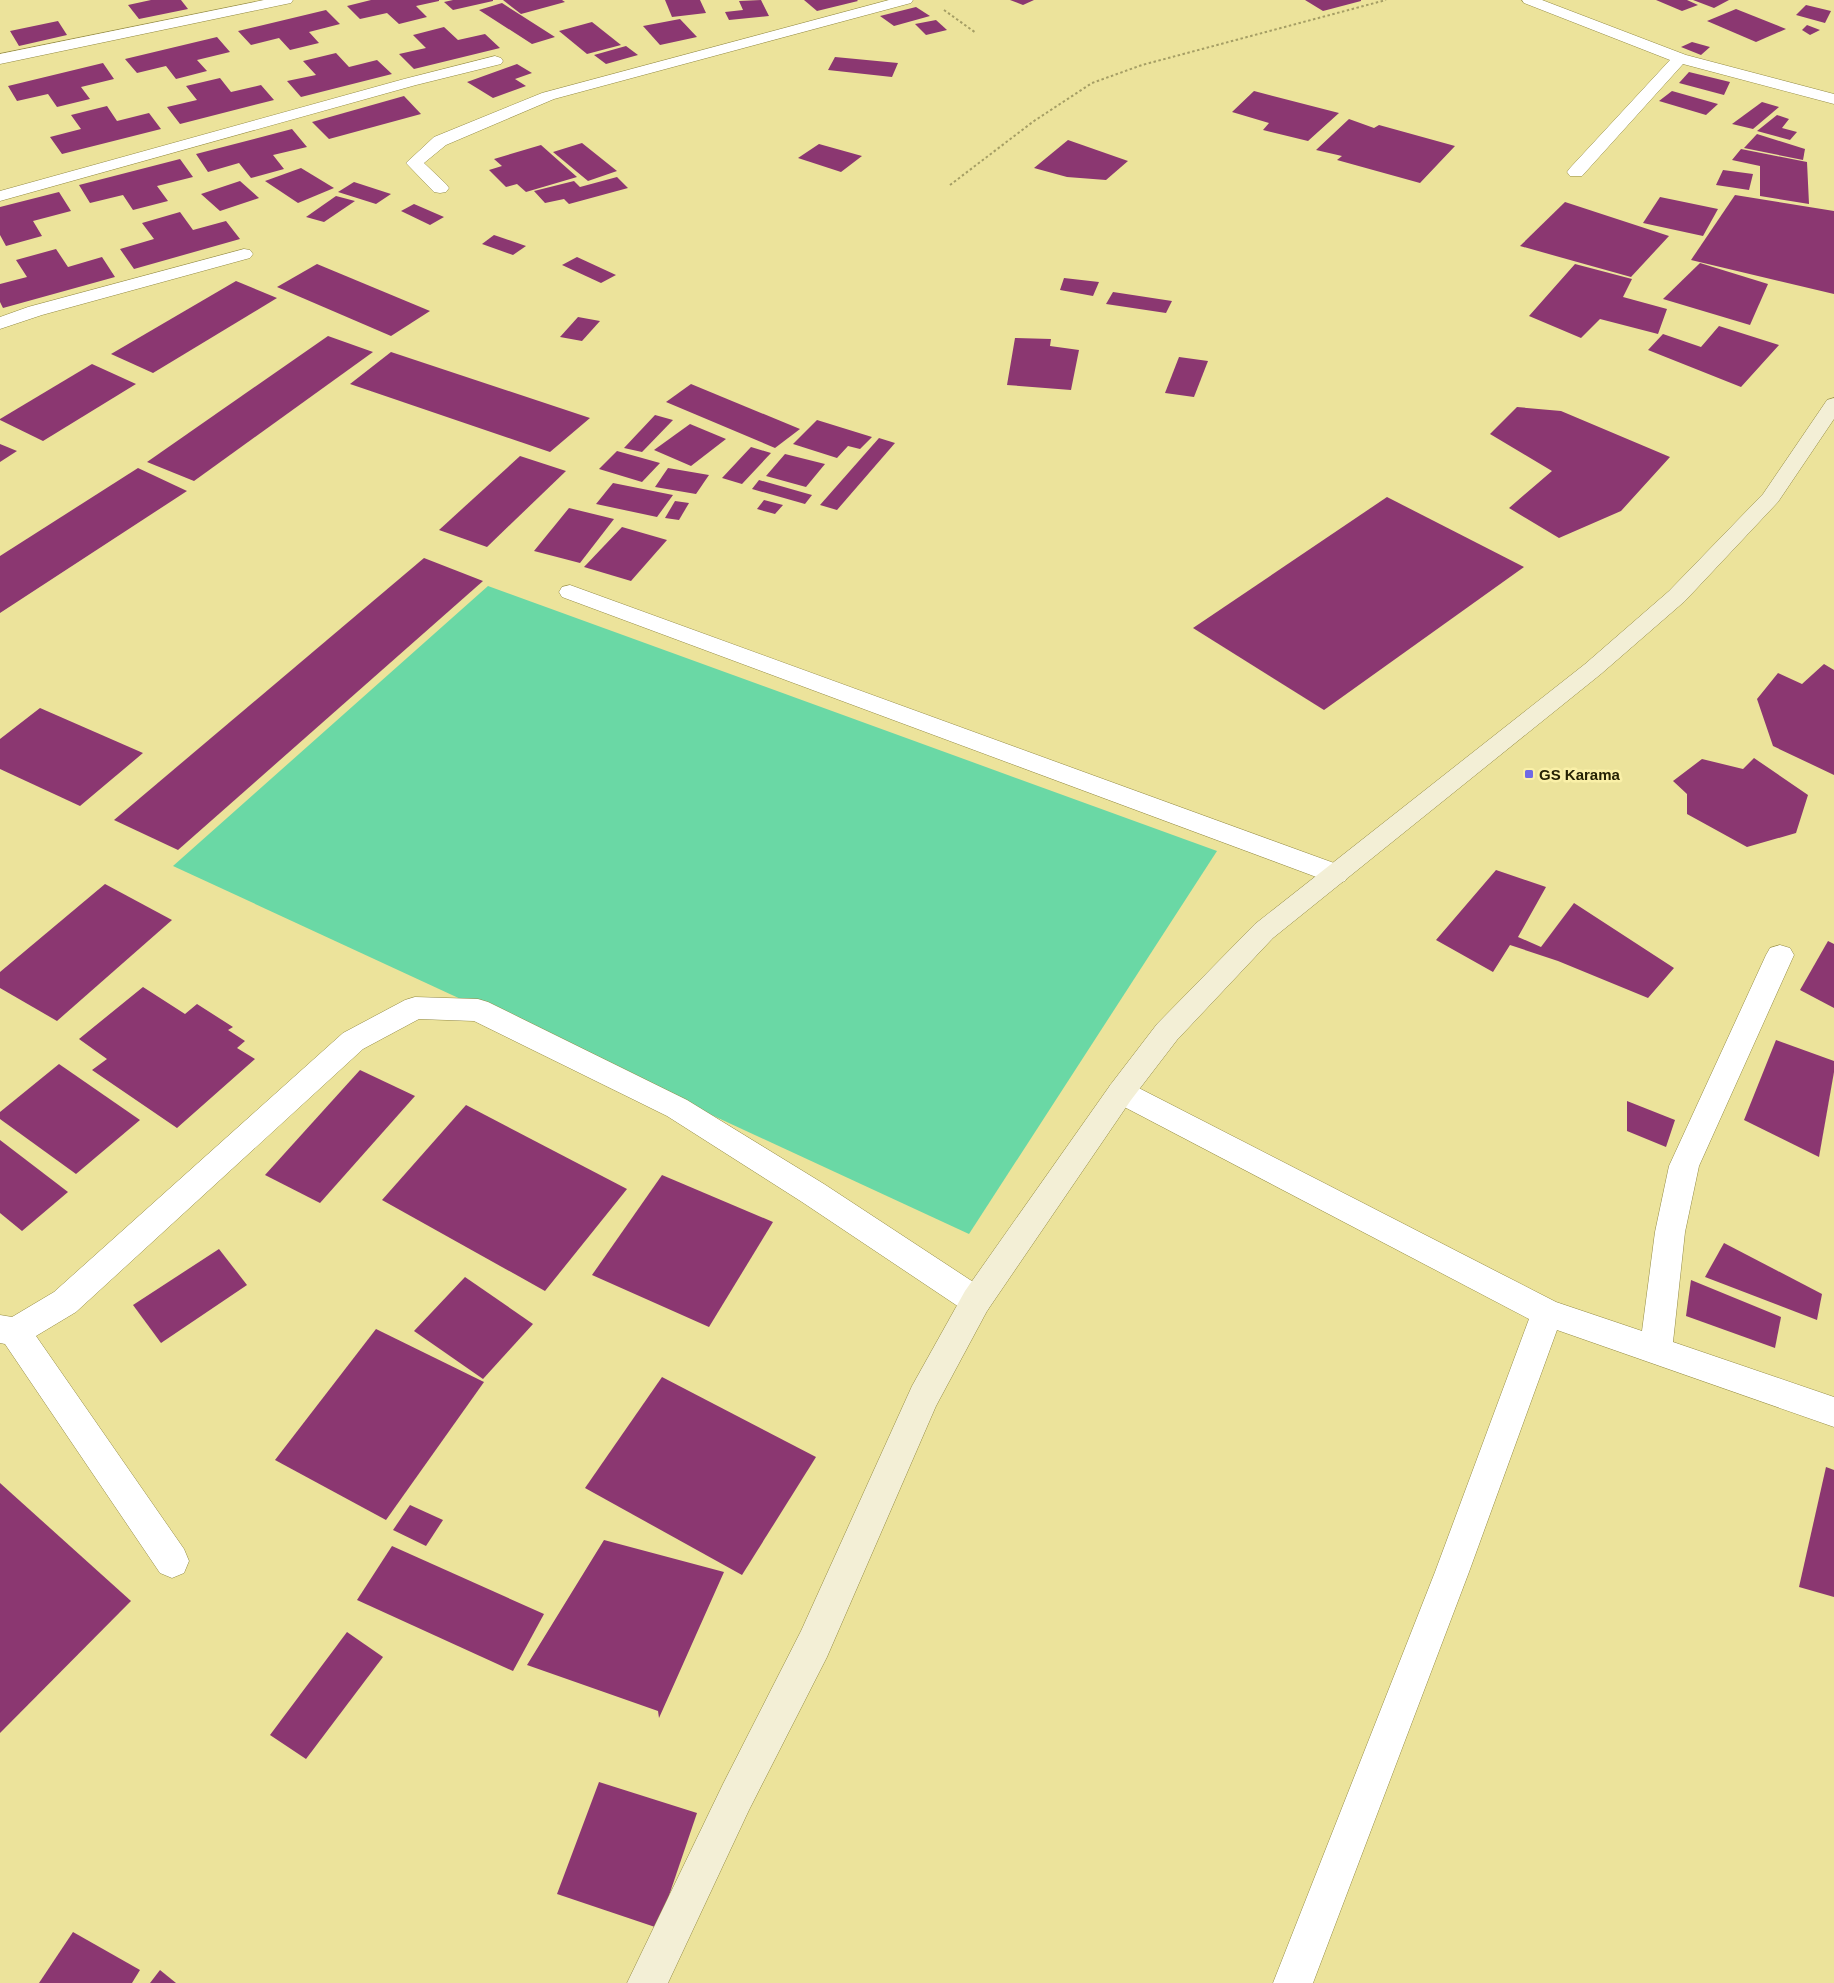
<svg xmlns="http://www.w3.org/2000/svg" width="1834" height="1983" viewBox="0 0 1834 1983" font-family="Helvetica,sans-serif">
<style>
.green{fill:#6ad8a5}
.building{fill:#8b3771}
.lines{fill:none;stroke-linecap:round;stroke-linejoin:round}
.lane-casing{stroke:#948b45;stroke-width:1}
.street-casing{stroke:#948b45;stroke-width:1}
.secondary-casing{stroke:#948b45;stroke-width:1}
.path{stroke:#a59e65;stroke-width:2;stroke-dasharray:2.5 2.5;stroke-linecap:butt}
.lane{fill:#fff;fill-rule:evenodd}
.street{fill:#fff;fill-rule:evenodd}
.secondary{fill:#f3efd6;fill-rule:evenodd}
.poi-dot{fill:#706ae5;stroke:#faf0a8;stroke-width:2}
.labels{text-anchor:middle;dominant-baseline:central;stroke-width:5;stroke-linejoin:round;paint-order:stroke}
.poi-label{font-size:15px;font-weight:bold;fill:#252104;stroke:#faf0a8;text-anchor:start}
</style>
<rect width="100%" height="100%" fill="#ece39b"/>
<polygon class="green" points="488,586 1217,851 969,1234 173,866"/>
<g class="building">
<polygon points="151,0 181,0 188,9 139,19 128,5"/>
<polygon points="371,0 439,0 439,1 416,6 427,17 399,24 387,13 360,19 347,6"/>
<polygon points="453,0 493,0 493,1 453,10 444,2"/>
<polygon points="503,0 562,0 565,2 521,14"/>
<polygon points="665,0 700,0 706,13 672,17"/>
<polygon points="761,0 769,16 729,20 725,12 743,10 739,1"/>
<polygon points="804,0 857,0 858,1 817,11"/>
<polygon points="1010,0 1034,0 1023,5"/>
<polygon points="1305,0 1361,0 1361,1 1323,11"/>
<polygon points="1656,0 1687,0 1698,5 1682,11"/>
<polygon points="1693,0 1729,0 1714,8"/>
<polygon points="502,3 519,14 555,37 532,44 479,10"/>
<polygon points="1806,5 1831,11 1825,23 1796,15"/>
<polygon points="916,7 930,16 894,26 880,16"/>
<polygon points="1736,9 1786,29 1756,42 1707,21"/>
<polygon points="326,10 340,24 309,32 319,43 290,50 279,38 251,45 238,31"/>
<polygon points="680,19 697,37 660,45 643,26"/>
<polygon points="936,20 947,30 926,35 915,24"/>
<polygon points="58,21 67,35 19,46 10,31"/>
<polygon points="592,22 621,45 587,54 559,31"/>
<polygon points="1807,25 1820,30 1810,35 1802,30"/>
<polygon points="444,27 458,40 485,34 500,48 414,69 399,54 426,48 413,35"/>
<polygon points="217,37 230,52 197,60 207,71 176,79 166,66 137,73 125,59"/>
<polygon points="1692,42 1710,47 1701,55 1681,47"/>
<polygon points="626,46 638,55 606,64 594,55"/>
<polygon points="336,53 349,67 377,60 392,74 301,97 287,81 316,75 303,61"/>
<polygon points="835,57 898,63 892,77 828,70"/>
<polygon points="103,63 114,79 81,87 90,99 57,107 48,94 17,101 8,86"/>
<polygon points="517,64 532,73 515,79 526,86 493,98 467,82"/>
<polygon points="1689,72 1730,82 1724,95 1679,83"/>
<polygon points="220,78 231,92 261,85 274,100 180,124 167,107 197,100 186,86"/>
<polygon points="1254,91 1339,113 1308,141 1263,130 1269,123 1232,112"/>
<polygon points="1672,91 1718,104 1706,115 1659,101"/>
<polygon points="404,96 421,114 329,139 312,122"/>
<polygon points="1762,102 1779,107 1753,129 1732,124"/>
<polygon points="107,106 117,121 149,113 161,129 62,154 50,137 81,129 71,115"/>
<polygon points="1777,115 1789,119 1782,128 1797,132 1790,140 1757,131"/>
<polygon points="1349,119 1374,128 1379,125 1455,146 1420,183 1337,160 1342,156 1316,150"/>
<polygon points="292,129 307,147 273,155 284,169 251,178 239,163 208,172 196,154"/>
<polygon points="1757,134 1805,149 1803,160 1744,148"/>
<polygon points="1068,140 1128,161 1106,180 1067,177 1034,168"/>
<polygon points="582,143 617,171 588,181 553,152"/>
<polygon points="819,144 862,156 841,172 798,158"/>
<polygon points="541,145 577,177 526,192 517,184 506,187 489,170 502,166 494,159"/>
<polygon points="1741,149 1807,162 1809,204 1760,196 1760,166 1732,160"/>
<polygon points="180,159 193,177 157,186 168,201 133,210 123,195 90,203 79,185"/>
<polygon points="301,168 334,188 298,203 265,181"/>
<polygon points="1723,170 1753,174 1749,190 1716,185"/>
<polygon points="617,177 628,188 569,204 564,199 545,203 534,191 574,181 580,187"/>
<polygon points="240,181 259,198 220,211 201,194"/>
<polygon points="354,182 391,194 376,204 338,192"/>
<polygon points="59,192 71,211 33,221 42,236 6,246 0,235 0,207"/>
<polygon points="1735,195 1834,211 1834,294 1691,260"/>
<polygon points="336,196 355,201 324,222 306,217"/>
<polygon points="1660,197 1718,209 1703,236 1643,223"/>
<polygon points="1565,202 1669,236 1631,277 1520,246"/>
<polygon points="414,204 444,217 430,225 401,211"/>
<polygon points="180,212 193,230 226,221 240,239 134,269 120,249 154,239 142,223"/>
<polygon points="494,235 526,246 513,255 482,244"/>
<polygon points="56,249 68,267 102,257 115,277 3,308 0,302 0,284 27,277 16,260"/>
<polygon points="577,257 616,275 601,283 562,265"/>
<polygon points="1700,263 1768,284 1750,325 1663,299"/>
<polygon points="317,264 430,311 391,336 277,287"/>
<polygon points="1575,264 1632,279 1623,297 1667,309 1658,334 1600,319 1581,338 1529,316"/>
<polygon points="1064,278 1099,282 1093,296 1060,290"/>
<polygon points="236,281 277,298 153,373 111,354"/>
<polygon points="1113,292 1172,301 1166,313 1106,304"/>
<polygon points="578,317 600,321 582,341 560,337"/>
<polygon points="1719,326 1779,345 1741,387 1648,350 1663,334 1701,347"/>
<polygon points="328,336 373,352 194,481 147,462"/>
<polygon points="1015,338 1051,339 1050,346 1079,350 1071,390 1007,385"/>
<polygon points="391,352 590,418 550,452 350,384"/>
<polygon points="1179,357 1208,361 1194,397 1165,393"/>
<polygon points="92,364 136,384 43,441 0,420 0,419"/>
<polygon points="691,384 800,429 775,448 666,402"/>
<polygon points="1517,407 1561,411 1670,457 1621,511 1559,538 1509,508 1552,471 1490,434"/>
<polygon points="655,415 673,420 642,452 624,448"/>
<polygon points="817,420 872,437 860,449 848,446 837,458 793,444"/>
<polygon points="690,424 726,439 691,466 654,450"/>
<polygon points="879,438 895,443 837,510 820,505"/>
<polygon points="0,444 17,451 0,462"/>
<polygon points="751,447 771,453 742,484 722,478"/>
<polygon points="617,451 660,463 642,482 599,469"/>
<polygon points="785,454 825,464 806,487 766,476"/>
<polygon points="520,456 566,471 487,547 439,530"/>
<polygon points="138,468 187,491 0,613 0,556"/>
<polygon points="668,468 709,475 696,494 655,487"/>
<polygon points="759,480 812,495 805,504 752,489"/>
<polygon points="613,483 673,495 657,517 596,504"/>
<polygon points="1387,497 1524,567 1324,710 1193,628"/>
<polygon points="764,500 783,505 775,514 757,509"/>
<polygon points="675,501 689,503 679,520 665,518"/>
<polygon points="569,508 614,519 580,563 534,551"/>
<polygon points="622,527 667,540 631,581 584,567"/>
<polygon points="424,558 483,581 178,850 114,820"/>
<polygon points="1824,664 1834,670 1834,775 1773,746 1757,699 1778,673 1802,684"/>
<polygon points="40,708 143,753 80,806 0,769 0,739"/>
<polygon points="1754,758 1808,795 1796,833 1747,847 1687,814 1687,794 1673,781 1702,759 1743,769"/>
<polygon points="1496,870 1546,887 1518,937 1541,947 1574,903 1674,968 1648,998 1558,961 1510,945 1493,972 1436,940"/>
<polygon points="105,884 172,920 57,1021 0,988 0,972"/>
<polygon points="1828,941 1834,944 1834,1008 1800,990"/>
<polygon points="143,987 185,1014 197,1004 233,1027 228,1030 245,1041 237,1048 255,1059 177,1128 92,1070 107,1059 79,1039"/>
<polygon points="1776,1040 1834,1061 1834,1072 1819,1157 1744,1120"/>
<polygon points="59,1064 140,1120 76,1174 0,1119 0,1112"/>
<polygon points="360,1070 415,1096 320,1203 265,1175"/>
<polygon points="1627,1101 1675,1120 1666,1147 1627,1131"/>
<polygon points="466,1105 627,1189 545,1291 382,1200"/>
<polygon points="0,1140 68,1192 22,1231 0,1213"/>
<polygon points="662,1175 773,1222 709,1327 592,1275"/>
<polygon points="1724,1243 1822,1294 1817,1320 1705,1277"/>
<polygon points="219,1249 247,1285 161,1343 133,1305"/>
<polygon points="465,1277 533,1324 483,1379 414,1331"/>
<polygon points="1691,1280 1781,1317 1775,1348 1686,1316"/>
<polygon points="376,1329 484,1382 386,1520 275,1460"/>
<polygon points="662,1377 816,1457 742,1575 585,1488"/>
<polygon points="1826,1467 1834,1470 1834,1597 1799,1587"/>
<polygon points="0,1483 131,1601 0,1733"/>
<polygon points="410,1505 443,1520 426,1546 393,1530"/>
<polygon points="604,1540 724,1572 659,1718 658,1711 527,1665"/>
<polygon points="392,1546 544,1614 513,1671 357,1600"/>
<polygon points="347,1632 383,1657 306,1759 270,1735"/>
<polygon points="599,1782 697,1813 658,1928 557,1894"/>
<polygon points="73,1932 140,1970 132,1983 39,1983"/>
<polygon points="160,1970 176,1983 150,1983"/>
</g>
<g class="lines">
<g class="lane-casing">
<polygon id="lane" points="570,585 1345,867 1349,874 1345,881 1336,884 1327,881 562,597 559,592 562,587"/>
</g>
<g class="street-casing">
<g id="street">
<polygon points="264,0 293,0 291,3 286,4 0,64 0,54"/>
<polygon points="889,0 913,0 911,3 554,99 446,145 424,163 446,184 449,188 446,192 440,193 434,192 406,163 434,137 542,93"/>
<polygon points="1522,0 1542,0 1686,55 1834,94 1834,104 1683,64 1582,176 1570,176 1567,172 1570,168 1670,60 1524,3"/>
<polygon points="495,56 501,58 503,61 501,64 416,85 0,201 0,191 404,79"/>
<polygon points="244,249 250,250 253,254 250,258 42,315 0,329 0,317 28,307"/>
<polygon points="1780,945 1790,948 1794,955 1699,1166 1685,1232 1673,1342 1834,1397 1834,1427 1557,1330 1469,1572 1313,1983 1273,1983 1435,1572 1529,1319 1111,1100 1107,1092 1111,1084 1121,1080 1131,1084 1556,1302 1642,1331 1655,1232 1669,1166 1766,955 1770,948"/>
<polygon points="415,997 478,999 488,1002 687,1100 824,1184 987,1291 992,1301 987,1311 976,1315 965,1311 802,1202 667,1116 474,1021 419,1019 363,1049 76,1312 36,1336 184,1549 189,1561 184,1573 172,1578 160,1573 5,1344 0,1343 0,1315 12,1317 54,1292 343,1033 405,1000"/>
</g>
</g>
<g class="secondary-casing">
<polygon id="secondary" points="1834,398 1834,419 1778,502 1685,601 1601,674 1273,938 1177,1040 1131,1100 987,1311 936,1406 827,1657 749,1810 668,1983 627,1983 723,1784 801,1631 912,1386 965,1291 1111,1084 1157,1024 1255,924 1585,664 1669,591 1763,494 1827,400"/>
</g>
<g class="path">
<polyline points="944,10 976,33"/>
<polyline points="950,185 1034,121 1092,83 1142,65 1386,0"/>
</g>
<use href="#lane" class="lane"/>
<use href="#street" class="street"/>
<use href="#secondary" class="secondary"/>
</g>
<rect class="poi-dot" x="1524" y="769" width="10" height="10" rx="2.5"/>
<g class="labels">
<g class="poi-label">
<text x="1539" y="774">GS Karama</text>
</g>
</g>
</svg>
